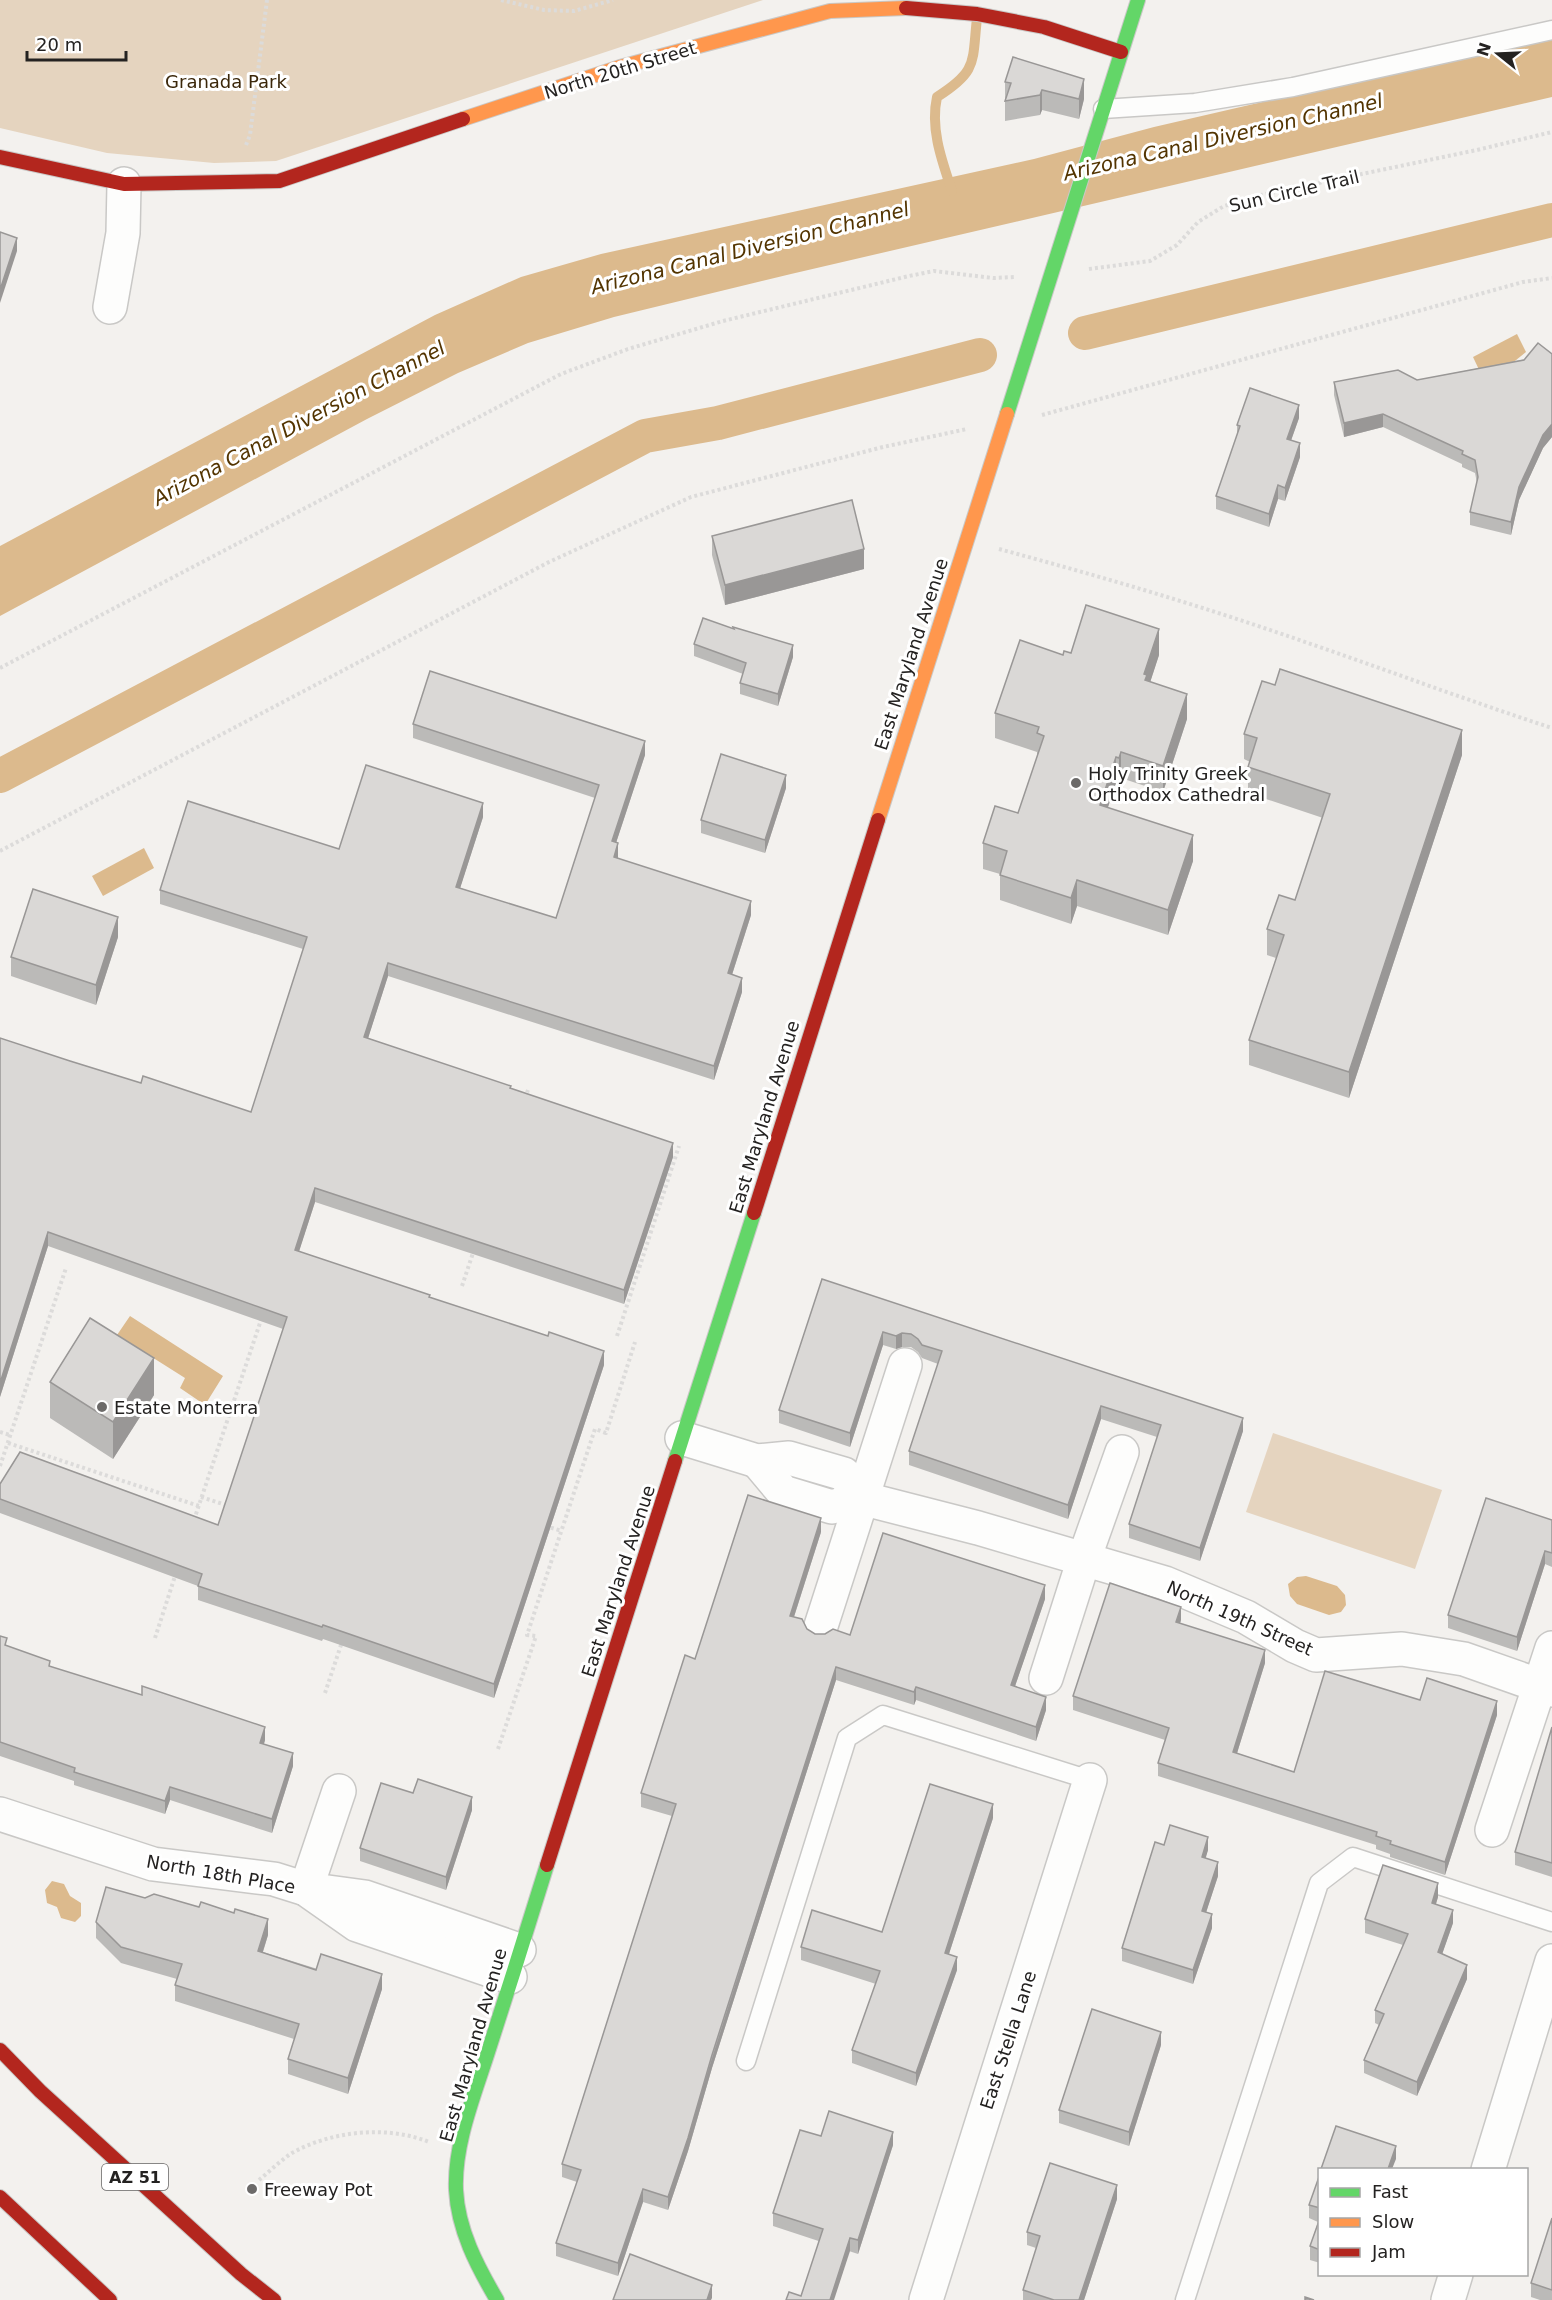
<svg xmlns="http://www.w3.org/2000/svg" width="1552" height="2300" viewBox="0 0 1552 2300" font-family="'DejaVu Sans',sans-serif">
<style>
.green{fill:#e5d4bf}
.water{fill:#dcba8d}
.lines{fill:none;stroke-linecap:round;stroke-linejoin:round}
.stream{stroke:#dcba8d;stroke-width:10}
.canal{stroke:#dcba8d;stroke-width:34}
.lane-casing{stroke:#c9c8c6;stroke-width:21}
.street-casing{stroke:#c9c8c6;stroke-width:36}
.fast-casing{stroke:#c9c8c6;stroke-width:16}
.slow-casing{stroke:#c9c8c6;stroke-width:16}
.jam-casing{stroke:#c9c8c6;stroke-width:16}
.path{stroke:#dcdbda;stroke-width:4;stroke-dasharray:3 3;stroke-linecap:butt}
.lane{stroke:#fdfdfc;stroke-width:18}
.street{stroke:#fdfdfc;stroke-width:33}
.fast{stroke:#63d668;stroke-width:14}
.slow{stroke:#ff974d;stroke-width:14}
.jam{stroke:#b3261e;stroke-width:14}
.wall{fill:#bbbab8}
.shaded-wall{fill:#999796}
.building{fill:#dad8d6;stroke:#999796;stroke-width:1.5}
.poi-dot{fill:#6c6a69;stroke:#fff;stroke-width:2}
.labels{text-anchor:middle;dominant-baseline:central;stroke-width:6;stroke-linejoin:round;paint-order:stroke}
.shield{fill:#fff;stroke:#666464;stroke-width:1.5}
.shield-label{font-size:16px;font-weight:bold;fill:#242221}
.street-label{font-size:18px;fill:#242221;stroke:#fff}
.park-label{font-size:18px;fill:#3b270a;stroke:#fff}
.poi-label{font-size:18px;fill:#242221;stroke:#fff;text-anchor:start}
.water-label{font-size:20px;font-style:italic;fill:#533400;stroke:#fff}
</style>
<rect width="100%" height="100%" fill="#f3f1ee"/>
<g class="green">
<polygon points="0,0 763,0 276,161 214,163 107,153 0,128"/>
<polygon points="1273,1433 1442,1490 1415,1569 1246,1512"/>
</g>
<g class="water">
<polygon points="1552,35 1552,97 791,274 614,317 528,343 458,373 367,419 0,616 0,546 435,315 521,277 601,254 1034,159 1154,127"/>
<polygon points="1517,334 1526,352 1500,373 1482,376 1473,357"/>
<polygon points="144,848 154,868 103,896 92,876"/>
<polygon points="130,1316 223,1376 205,1405 180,1388 185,1378 117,1335"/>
<polygon points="1306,1576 1337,1586 1345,1595 1346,1605 1341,1612 1329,1615 1297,1604 1290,1596 1288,1584 1297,1577"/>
<polygon points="52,1881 64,1884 70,1896 81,1903 81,1916 75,1922 61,1918 57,1907 47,1903 45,1890"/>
</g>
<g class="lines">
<path class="stream" d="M952 191C942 161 930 129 937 97 978 71 972 63 977 18"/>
<g class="canal">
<polyline points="1085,333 1552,220"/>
<polyline points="0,776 645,436 718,423 980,355"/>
</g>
<g class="lane-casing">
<g id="lane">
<polyline points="1103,109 1195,103 1293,87 1552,30"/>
<polyline points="746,2061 847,1738 883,1715 1090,1780"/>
<polyline points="1185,2300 1319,1883 1353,1857 1552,1922"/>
</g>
</g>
<g class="street-casing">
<g id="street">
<polyline points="110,307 123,233 124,184"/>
<polyline points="682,1438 757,1461 789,1458 844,1474 861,1498"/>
<polyline points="757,1461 783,1492 832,1507 861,1498 978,1528 1165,1583 1246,1617 1295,1646 1316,1655 1402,1649 1464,1659 1552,1690"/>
<polyline points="820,1629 905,1365"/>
<polyline points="1046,1678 1084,1559 1122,1452"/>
<polyline points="0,1814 153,1864 274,1879 306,1889 365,1897 519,1950"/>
<polyline points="1492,1830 1552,1648"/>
<polyline points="306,1889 339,1791"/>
<polyline points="310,1892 357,1925 510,1977"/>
<polyline points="1488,2170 1552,1961"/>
<polyline points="926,2300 1090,1780"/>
<polyline points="1448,2300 1456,2274"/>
</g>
</g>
<g class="fast-casing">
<g id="fast">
<polyline points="1007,414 1138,0"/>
<polyline points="675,1461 754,1213"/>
<path d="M497 2300C477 2266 458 2230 456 2190 454 2144 474 2096 488 2052 508 1990 528 1927 547 1865"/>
</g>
</g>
<g class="slow-casing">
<g id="slow">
<polyline points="463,119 620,67 830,11 906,8"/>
<polyline points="878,820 1007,414"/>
</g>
</g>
<g class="jam-casing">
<g id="jam">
<polyline points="906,8 977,14 1044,27 1121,52"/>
<polyline points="0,157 124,184 279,181 463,119"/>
<polyline points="754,1213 878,820"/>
<polyline points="547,1865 675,1461"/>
<polyline points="0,2050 40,2091 241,2274 274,2300"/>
<polyline points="0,2197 110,2300"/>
</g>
</g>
<g class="path">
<polyline points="501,0 544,10 574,11 613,0"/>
<polyline points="246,145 250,135 267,0"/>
<polyline points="1089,269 1150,261 1177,245 1198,222 1224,206 1261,195 1477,150 1552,132"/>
<polyline points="1042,415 1523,282 1552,278"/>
<path d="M999 549C1084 572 1168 596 1252 624 1352 657 1451 695 1552 728"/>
<polyline points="0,668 561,374 628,349 723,321 909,276 934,271 993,278 1016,277"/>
<polyline points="0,851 549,562 691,497 883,447 967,429"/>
<polyline points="525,1098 528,1090"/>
<polyline points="462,1286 474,1250"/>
<polyline points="617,1336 679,1146"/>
<polyline points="0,1432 10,1435"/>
<polyline points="8,1443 199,1506"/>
<polyline points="0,1466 66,1268"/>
<polyline points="201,1497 229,1506"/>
<polyline points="194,1520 262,1317"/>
<polyline points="545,1526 562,1531"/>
<polyline points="155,1638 176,1573"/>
<polyline points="325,1693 342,1642"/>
<polyline points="498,1749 536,1636 527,1635 595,1429 606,1433 635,1342"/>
<path d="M259 2180C270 2171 281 2160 292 2153 331 2131 387 2125 429 2142"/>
</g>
<use href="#lane" class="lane"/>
<use href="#street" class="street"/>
<use href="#fast" class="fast"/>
<use href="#slow" class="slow"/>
<use href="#jam" class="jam"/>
</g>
<g class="wall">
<polygon points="1005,82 1084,99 1079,119 1042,110 1040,115 1005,121"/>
<polygon points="1552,354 1552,437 1543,448 1519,500 1511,535 1470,525 1470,512 1477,483 1475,473 1462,467 1462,464 1383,427 1344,437 1334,395 1334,382 1417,380"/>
<polygon points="1299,418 1291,440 1300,457 1285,501 1278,499 1269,527 1216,509 1216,496 1237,435 1237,425"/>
<polygon points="712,536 864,569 725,605 712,555"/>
<polygon points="694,644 793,657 778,706 740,694 740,683 743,674 694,656"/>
<polygon points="1071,653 1159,655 1150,682 1187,719 1163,792 1121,778 1119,784 1116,783 1108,807 1193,861 1168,935 1077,906 1071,924 1000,900 1000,874 983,869 983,843 1018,813 1037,758 1037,752 995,738 995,713 1063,655"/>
<polygon points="413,724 645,755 616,843 618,858 751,915 732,975 742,992 714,1080 388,976 368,1038 511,1089 673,1157 624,1304 315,1202 299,1251 430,1297 604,1365 494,1698 323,1639 322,1641 198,1600 198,1586 0,1513 0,1484 218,1525 283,1329 48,1246 0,1397 0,1038 70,1061 141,1083 251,1112 303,949 160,904 160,890 483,817 460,888 556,918 595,798 413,738"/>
<polygon points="1244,734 1462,755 1349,1098 1249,1065 1249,1040 1276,958 1267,955 1267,929 1295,900 1323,818 1248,793 1248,767 1250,762 1244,759"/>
<polygon points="786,788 765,853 701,833 701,820"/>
<polygon points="118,937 96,1005 11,976 11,957"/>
<polygon points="822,1279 1243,1431 1200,1561 1129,1538 1129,1524 1157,1437 1101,1419 1068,1519 909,1465 909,1451 938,1364 922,1358 918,1352 911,1347 902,1347 896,1349 883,1345 850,1447 779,1423 779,1410"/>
<polygon points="50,1382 154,1395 113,1459 50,1418"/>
<polygon points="1552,1520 1552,1567 1545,1564 1517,1651 1448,1628 1448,1615"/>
<polygon points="821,1532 794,1617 807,1629 815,1634 850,1635 1045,1599 1015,1686 1046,1710 1036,1741 916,1700 914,1705 836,1680 712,2068 688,2151 668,2210 643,2202 618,2276 556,2256 556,2243 577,2182 562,2177 562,2164 672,1816 641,1807 641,1793 695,1659"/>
<polygon points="1181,1620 1180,1623 1265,1663 1237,1753 1294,1772 1420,1700 1497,1715 1445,1875 1390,1857 1390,1854 1376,1849 1376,1845 1158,1776 1158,1763 1165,1740 1073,1710 1073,1696"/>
<polygon points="0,1636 7,1646 50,1667 265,1740 264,1744 293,1766 272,1833 170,1800 165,1814 74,1785 74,1781 0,1756"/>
<polygon points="1552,1727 1552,1877 1515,1865 1515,1852"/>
<polygon points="413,1793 472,1810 446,1890 360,1861 360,1848"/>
<polygon points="993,1818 949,1954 957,1970 916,2086 852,2063 852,2050 876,1984 801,1960 801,1947 882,1932"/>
<polygon points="1164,1845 1208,1850 1205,1858 1218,1876 1206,1912 1212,1928 1193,1984 1122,1961 1122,1948"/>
<polygon points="1438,1897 1436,1904 1453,1923 1442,1954 1467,1979 1417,2096 1364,2073 1364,2060 1379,2025 1375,2023 1375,2010 1403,1945 1365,1933 1365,1919"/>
<polygon points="96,1922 268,1935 263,1952 382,1989 348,2094 288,2074 288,2059 294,2039 175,2001 175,1985 177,1979 121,1963 96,1938"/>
<polygon points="1161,2045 1129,2146 1059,2123 1059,2110"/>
<polygon points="821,2136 893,2145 858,2254 773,2226 773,2213"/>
<polygon points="1320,2174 1320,2263 1310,2260 1310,2246 1318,2222 1309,2218 1309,2205"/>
<polygon points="1117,2199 1084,2300 1023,2300 1023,2290 1036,2248 1027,2245 1027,2232"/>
<polygon points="1552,2218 1552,2300 1540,2300 1531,2297 1531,2283"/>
</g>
<g class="shaded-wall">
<polygon points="1084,79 1084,99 1079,119 1079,99"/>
<polygon points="1042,90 1042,110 1040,115 1040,95"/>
<polygon points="17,238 17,251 0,303 0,290"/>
<polygon points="1299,405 1299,418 1287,452 1287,439"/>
<polygon points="1383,414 1383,427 1344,437 1344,423"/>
<polygon points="1552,424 1552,437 1543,448 1519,500 1511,535 1511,522 1519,487 1543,435"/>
<polygon points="1300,443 1300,457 1285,501 1285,488"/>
<polygon points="1278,485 1278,499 1269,527 1269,514"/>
<polygon points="864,549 864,569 725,605 725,585"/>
<polygon points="1159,629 1159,655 1147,692 1144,674"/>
<polygon points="793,645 793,657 778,706 778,694"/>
<polygon points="1187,694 1187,719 1163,792 1163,766"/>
<polygon points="1462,730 1462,755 1349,1098 1349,1072"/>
<polygon points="645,741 645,755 612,855 612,841"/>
<polygon points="1121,752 1121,778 1119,784 1119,758"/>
<polygon points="1116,757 1116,783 1100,831 1100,805"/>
<polygon points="786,775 786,788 765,853 765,840"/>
<polygon points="483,803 483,817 456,901 456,887"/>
<polygon points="1193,835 1193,861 1168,935 1168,910"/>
<polygon points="618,843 618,857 614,871 614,857"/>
<polygon points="1077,880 1077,906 1071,924 1071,898"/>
<polygon points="751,901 751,915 728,987 728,973"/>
<polygon points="118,917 118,937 96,1005 96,985"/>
<polygon points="388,963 388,976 364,1051 364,1037"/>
<polygon points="742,978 742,992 714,1080 714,1066"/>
<polygon points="673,1143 673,1157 624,1304 624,1290"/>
<polygon points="315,1188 315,1202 295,1264 295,1250"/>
<polygon points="48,1232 48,1246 0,1397 0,1383"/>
<polygon points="883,1332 883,1345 850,1447 850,1433"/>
<polygon points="902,1333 902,1347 896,1349 896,1336"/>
<polygon points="604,1351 604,1365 494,1698 494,1684"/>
<polygon points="154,1358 154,1395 113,1459 113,1422"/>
<polygon points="1101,1406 1101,1419 1068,1519 1068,1505"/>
<polygon points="1243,1418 1243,1431 1200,1561 1200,1548"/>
<polygon points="821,1518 821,1532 790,1629 790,1616"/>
<polygon points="1545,1551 1545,1564 1517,1651 1517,1637"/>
<polygon points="1045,1585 1045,1599 1011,1698 1011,1685"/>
<polygon points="1181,1607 1181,1620 1176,1636 1176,1622"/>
<polygon points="1265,1650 1265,1663 1233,1766 1233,1752"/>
<polygon points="836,1667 836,1680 712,2068 688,2151 668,2210 668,2197"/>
<polygon points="916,1687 916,1700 914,1705 914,1692"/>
<polygon points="1046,1697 1046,1710 1036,1741 1036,1727"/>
<polygon points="1497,1701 1497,1715 1445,1875 1445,1862"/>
<polygon points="265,1727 265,1740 260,1756 260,1743"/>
<polygon points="293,1753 293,1766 272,1833 272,1819"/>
<polygon points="170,1787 170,1800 165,1814 165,1801"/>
<polygon points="472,1797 472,1810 446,1890 446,1877"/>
<polygon points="993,1804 993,1818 945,1966 945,1953"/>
<polygon points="1208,1837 1208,1850 1202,1871 1202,1857"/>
<polygon points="1218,1862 1218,1876 1202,1925 1202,1911"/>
<polygon points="1438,1883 1438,1897 1432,1916 1432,1903"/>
<polygon points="1453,1910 1453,1923 1438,1966 1438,1952"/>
<polygon points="1212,1914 1212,1928 1193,1984 1193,1970"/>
<polygon points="268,1919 268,1935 258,1967 258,1951"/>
<polygon points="957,1957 957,1970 916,2086 916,2073"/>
<polygon points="1467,1965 1467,1979 1417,2096 1417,2082"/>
<polygon points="382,1974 382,1989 348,2094 348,2078"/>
<polygon points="1161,2032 1161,2045 1129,2146 1129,2132"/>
<polygon points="893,2132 893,2145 858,2254 858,2240"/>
<polygon points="1396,2146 1396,2159 1392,2169 1388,2169"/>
<polygon points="1117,2185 1117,2199 1084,2300 1079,2300"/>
<polygon points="643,2189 643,2202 618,2276 618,2263"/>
<polygon points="850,2238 850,2251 834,2300 830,2300"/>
<polygon points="712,2285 712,2298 711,2300 707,2300"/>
</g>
<g class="building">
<polygon points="1013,57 1084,79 1079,99 1042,90 1040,95 1005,101 1011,83 1005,82"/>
<polygon points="0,232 17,238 0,290"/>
<polygon points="1538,343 1552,354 1552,424 1543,435 1519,487 1511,522 1470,512 1478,477 1475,460 1462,454 1463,451 1383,414 1344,423 1334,382 1398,370 1417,380 1524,360"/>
<polygon points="1250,388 1299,405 1287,439 1300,443 1285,488 1278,485 1269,514 1216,496 1240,426 1237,425"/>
<polygon points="852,500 864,549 725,585 712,536"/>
<polygon points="1086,605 1159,629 1144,674 1147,675 1145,680 1187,694 1163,766 1121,752 1119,758 1116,757 1100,805 1193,835 1168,910 1077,880 1071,898 1000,875 1007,851 983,843 995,806 1018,813 1044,736 1037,733 1039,727 995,713 1020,640 1063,655 1064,651 1071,653"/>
<polygon points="703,618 734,629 733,627 793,645 778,694 740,683 746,663 694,644"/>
<polygon points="1280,669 1462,730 1349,1072 1249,1040 1284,935 1267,929 1279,895 1295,900 1330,794 1248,767 1257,738 1244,734 1262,681 1275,685"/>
<polygon points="430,671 645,741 612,841 618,843 614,857 751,901 728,973 742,978 714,1066 388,963 364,1037 511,1086 510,1088 673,1143 624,1290 315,1188 295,1250 430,1295 429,1297 548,1336 549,1332 604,1351 494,1684 323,1625 322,1627 198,1586 202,1574 0,1499 0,1484 20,1452 218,1525 287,1317 48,1232 0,1383 0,1038 70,1061 141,1083 143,1076 251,1112 307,937 160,890 188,801 339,849 366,765 483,803 456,887 556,918 599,785 413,724"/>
<polygon points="721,754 786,775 765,840 701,820"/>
<polygon points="33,889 118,917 96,985 11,957"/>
<polygon points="822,1279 1243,1418 1200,1548 1129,1524 1161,1425 1101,1406 1068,1505 909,1451 942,1351 922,1345 918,1339 911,1334 902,1333 896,1336 883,1332 850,1433 779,1410"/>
<polygon points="90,1318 154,1358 113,1422 50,1382"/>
<polygon points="748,1495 821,1518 790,1616 802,1619 807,1629 815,1634 825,1634 833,1629 850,1635 883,1533 1045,1585 1011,1685 1046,1697 1036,1727 916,1687 914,1692 836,1667 712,2055 688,2138 668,2197 643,2189 618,2263 556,2243 581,2170 562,2164 676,1804 641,1793 685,1655 695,1659"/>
<polygon points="1486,1498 1552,1520 1552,1553 1545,1551 1517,1637 1448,1615"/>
<polygon points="1110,1583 1181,1607 1176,1622 1265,1650 1233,1752 1294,1772 1325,1671 1420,1700 1427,1678 1497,1701 1445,1862 1390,1844 1391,1841 1376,1836 1377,1832 1158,1763 1169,1728 1073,1696"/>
<polygon points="0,1636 7,1638 5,1645 50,1661 49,1666 142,1695 142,1686 265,1727 260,1743 293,1753 272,1819 170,1787 165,1801 74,1772 75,1768 0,1742"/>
<polygon points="1552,1727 1552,1863 1515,1852"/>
<polygon points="418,1779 472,1797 446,1877 360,1848 381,1783 413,1793"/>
<polygon points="930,1784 993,1804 945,1953 957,1957 916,2073 852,2050 880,1971 801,1947 812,1910 882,1932"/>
<polygon points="1170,1825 1208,1837 1202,1857 1218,1862 1202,1911 1212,1914 1193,1970 1122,1948 1155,1842 1164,1845"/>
<polygon points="1383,1865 1438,1883 1432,1903 1453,1910 1438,1952 1467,1965 1417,2082 1364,2060 1384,2014 1375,2010 1408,1934 1365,1919"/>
<polygon points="106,1887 145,1898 154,1894 199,1907 201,1902 234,1913 235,1909 268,1919 258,1951 316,1970 321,1954 382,1974 348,2078 288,2059 299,2024 175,1985 182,1964 121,1947 96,1922"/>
<polygon points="1092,2009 1161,2032 1129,2132 1059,2110"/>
<polygon points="829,2111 893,2132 858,2240 850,2238 830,2300 786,2300 789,2292 801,2296 823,2229 773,2213 800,2130 821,2136"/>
<polygon points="1336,2126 1396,2146 1388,2169 1321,2169"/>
<polygon points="1050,2163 1117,2185 1079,2300 1054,2300 1023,2290 1040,2236 1027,2232"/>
<polygon points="1320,2174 1320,2208 1309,2205"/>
<polygon points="1320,2218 1320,2250 1310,2246"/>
<polygon points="1552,2218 1552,2290 1531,2283"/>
<polygon points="630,2254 712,2285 707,2300 613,2300"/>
<polygon points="1305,2297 1314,2300 1305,2300"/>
</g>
<g class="poi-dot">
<circle cx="1076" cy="783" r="6"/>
<circle cx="102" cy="1407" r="6"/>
<circle cx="252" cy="2189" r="6"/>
</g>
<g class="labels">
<rect class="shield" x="102" y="2164" width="66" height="26" rx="4.5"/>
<g class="shield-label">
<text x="135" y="2177">AZ 51</text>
</g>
<g class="street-label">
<text transform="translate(620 70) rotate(-17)">North 20th Street</text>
<text transform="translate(1294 191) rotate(-13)">Sun Circle Trail</text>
<text transform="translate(911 654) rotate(-72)">East Maryland Avenue</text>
<text transform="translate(764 1117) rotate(-73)">East Maryland Avenue</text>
<text transform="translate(618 1581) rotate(-72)">East Maryland Avenue</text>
<text transform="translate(1240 1618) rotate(24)">North 19th Street</text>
<text transform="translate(221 1874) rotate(10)">North 18th Place</text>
<text transform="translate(1008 2040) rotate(-72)">East Stella Lane</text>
<text transform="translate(473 2045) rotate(-74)">East Maryland Avenue</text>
</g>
<g class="park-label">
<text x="226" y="81">Granada Park</text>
</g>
<g class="poi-label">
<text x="1088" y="773">Holy Trinity Greek<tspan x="1088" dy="21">Orthodox Cathedral</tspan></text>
<text x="114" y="1407">Estate Monterra</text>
<text x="264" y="2189">Freeway Pot</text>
</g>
<g class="water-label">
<text transform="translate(1223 137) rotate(-13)">Arizona Canal Diversion Channel</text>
<text transform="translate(750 248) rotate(-14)">Arizona Canal Diversion Channel</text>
<text transform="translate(299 423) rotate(-28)">Arizona Canal Diversion Channel</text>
</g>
</g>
<rect x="1318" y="2168" width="210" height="108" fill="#ffffff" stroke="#a7a7a6" stroke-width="1.5"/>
<rect x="1330" y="2188" width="30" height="9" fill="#63d668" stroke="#a7a7a6" stroke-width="1.5"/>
<text x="1372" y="2198" font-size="18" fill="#242221">Fast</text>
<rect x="1330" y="2218" width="30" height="9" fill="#ff974d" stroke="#a7a7a6" stroke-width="1.5"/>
<text x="1372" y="2228" font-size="18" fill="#242221">Slow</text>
<rect x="1330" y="2248" width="30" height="9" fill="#b3261e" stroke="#a7a7a6" stroke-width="1.5"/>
<text x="1372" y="2258" font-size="18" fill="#242221">Jam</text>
<g transform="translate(1498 54) rotate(288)" stroke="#ffffff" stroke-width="4.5" paint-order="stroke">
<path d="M0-4.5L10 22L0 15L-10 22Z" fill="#242221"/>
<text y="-9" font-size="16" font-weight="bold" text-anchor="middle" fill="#242221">N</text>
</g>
<path d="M27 51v9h99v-9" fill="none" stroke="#242221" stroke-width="3"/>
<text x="36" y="51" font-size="18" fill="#242221" stroke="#ffffff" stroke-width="4.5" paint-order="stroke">20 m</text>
</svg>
